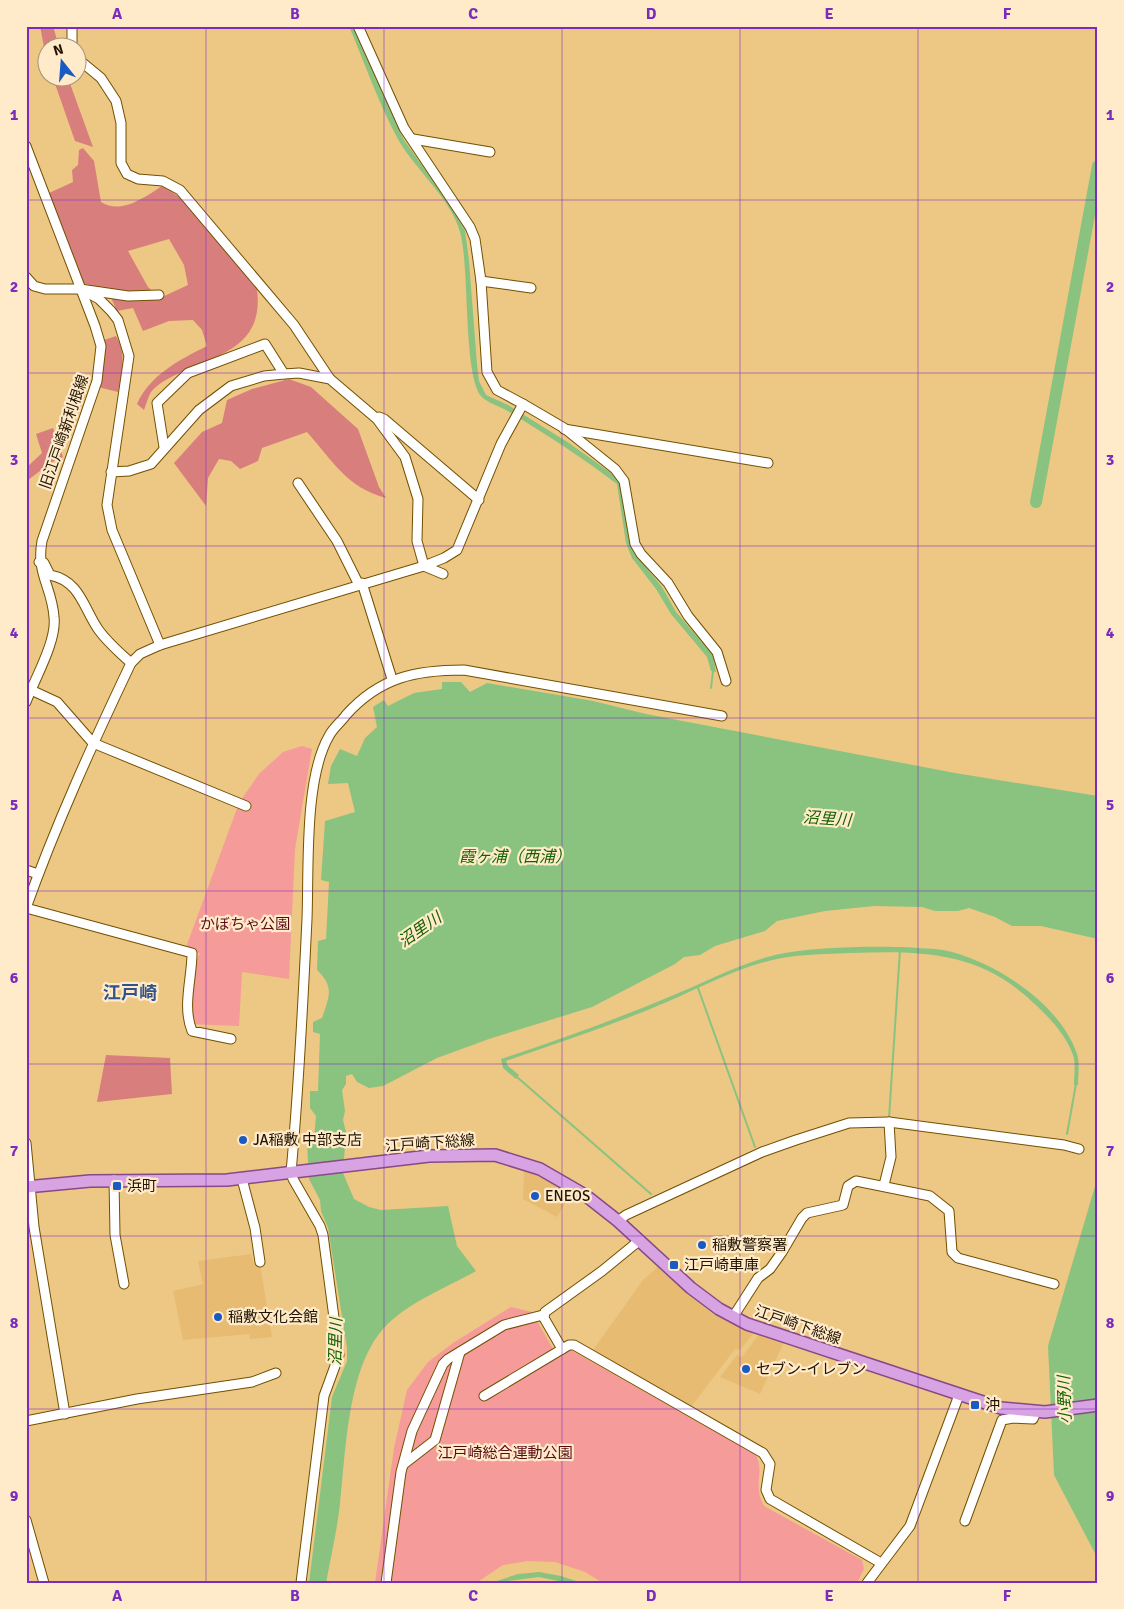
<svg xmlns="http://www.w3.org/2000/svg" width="1124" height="1609" viewBox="0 0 1124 1609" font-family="Signika,'Noto Sans JP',sans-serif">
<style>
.built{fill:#e7bc72}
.green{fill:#f59b9a}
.forest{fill:#d87f7e;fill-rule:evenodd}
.water{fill:#8ac37f}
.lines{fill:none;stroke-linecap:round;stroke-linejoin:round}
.stream{stroke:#8ac37f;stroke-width:2}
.river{stroke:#8ac37f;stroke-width:12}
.minor-casing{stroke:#725000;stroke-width:11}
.major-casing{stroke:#874987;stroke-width:14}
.minor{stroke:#fff;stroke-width:9}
.major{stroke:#d8a3e3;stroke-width:11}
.grid{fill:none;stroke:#7b2cbf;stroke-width:1;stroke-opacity:0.55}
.poi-dot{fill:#195ac5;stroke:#ffebca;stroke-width:2}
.labels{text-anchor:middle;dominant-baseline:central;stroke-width:4.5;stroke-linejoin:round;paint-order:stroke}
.street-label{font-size:15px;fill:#221400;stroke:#ffebca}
.park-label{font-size:15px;fill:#5b0815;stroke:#ffebca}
.poi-label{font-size:15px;fill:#221400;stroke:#ffebca;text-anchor:start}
.water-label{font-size:16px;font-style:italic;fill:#156100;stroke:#ffebca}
.quarter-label{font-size:18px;font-weight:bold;fill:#31528a;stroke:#ffebca}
.neatline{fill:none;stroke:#7b2cbf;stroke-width:2}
.grid-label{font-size:16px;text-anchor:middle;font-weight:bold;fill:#7b2cbf}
</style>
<rect width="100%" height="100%" fill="#edc784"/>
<g class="built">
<polygon points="524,1169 542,1176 571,1193 557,1217 523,1199"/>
<polygon points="251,1254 254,1264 260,1264 272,1337 250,1339 249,1334 183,1340 173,1291 203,1284 198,1261"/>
<polygon points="659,1266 674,1281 709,1308 753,1334 740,1350 735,1349 691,1407 593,1350 643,1280"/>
<polygon points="760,1333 784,1342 760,1394 720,1377 737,1355 742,1357"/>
</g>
<g class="green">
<polygon points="302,746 312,749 295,849 289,979 242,972 239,1026 190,1024 189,978 200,953 185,950 239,803 259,774 283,752"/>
<path d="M511 1307 532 1312 557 1356 569 1349 756 1455C765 1473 752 1485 764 1506L862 1560 864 1569 857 1583H603L585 1572 555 1562 528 1561 503 1565 476 1583H375L394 1448 407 1390 428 1362 453 1343Z"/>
</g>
<g class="forest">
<polygon points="40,26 53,26 59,47 48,48 47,63"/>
<polygon points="53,78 68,78 93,147 75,141"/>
<path d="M83 148 94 161 101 202C121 215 145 197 162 186 197 203 232 258 257 289 264 343 225 353 184 371 173 376 159 382 151 392 148 397 146 405 144 410L137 404C150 375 179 360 207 346L202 330 193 320 169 321 143 331 133 308 117 311 107 289 81 283 49 193 73 182 72 170 78 165 79 150ZM169 239 184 265 188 285 160 298 148 287 128 251Z"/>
<path d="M116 336C127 354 122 372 118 392L98 387 104 340Z"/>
<path d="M289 379 311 387 358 429 379 487 386 498C346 487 333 461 307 432L262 448 258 461 240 469 231 461 219 459 208 478 206 506 174 463 202 432 222 423 227 400 252 389Z"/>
<polygon points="53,428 63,457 52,462 28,480 26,483 26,468 42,453 36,434"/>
<polygon points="106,1055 170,1058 172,1094 97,1102"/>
</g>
<g class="water">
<path d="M349 26H354L404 140 452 207 465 230 469 261 477 364 479 381 486 395 508 405 569 443 622 481 632 542 637 556 662 587 676 612 713 655 716 672 711 671 707 657 671 614 656 589 632 558 626 543 617 484C583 458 547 435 511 413 502 407 487 403 481 396 463 373 470 268 460 232 451 199 416 170 399 141 379 105 365 64 349 26Z"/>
<path d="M442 682H461L470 692 487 683 593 701 646 714 955 773 1098 796V939L1041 926H1012L995 917 969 908 958 911H935L922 907 874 906 825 911 777 921 765 931 715 946 700 955 684 957 675 964 592 1007 489 1039 437 1058 383 1086 369 1088 357 1082 352 1074 346 1076V1084L342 1090 345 1111 343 1120 346 1132 343 1173 354 1199 369 1207 381 1210 448 1206 457 1246 476 1271C446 1288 406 1303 383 1329 347 1370 346 1452 340 1504 337 1530 331 1557 326 1583H309L332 1397 347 1361V1348L328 1228 321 1211 320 1200 309 1179 307 1144 314 1138 316 1116 310 1108V1091H318L320 1034 313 1032V1022L322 1018C329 997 335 987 317 970L318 941 326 939 329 882 321 880 325 821 355 812 348 783 328 784 331 766 340 749 357 756 365 738 377 727 373 707 384 700 388 706 414 693 442 689Z"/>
<path d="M900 947C914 948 929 948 943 950 993 960 1060 1003 1077 1054 1080 1063 1078 1076 1078 1085H1074C1074 1076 1076 1063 1073 1055 1065 1032 1044 1012 1026 996 974 951 918 951 852 953 827 954 802 954 777 959 737 967 699 989 662 1004 610 1026 558 1043 506 1061L508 1066 519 1075 516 1079 503 1068 501 1059C558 1040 614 1020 669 997 704 983 738 964 775 955 811 947 864 946 900 947Z"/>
<polygon points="1098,1176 1098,1559 1054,1475 1048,1346"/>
<polygon points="539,1572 561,1576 582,1583 568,1583 539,1577 491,1583 518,1574"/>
</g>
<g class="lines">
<g class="stream">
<polyline points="711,688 713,671"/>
<polyline points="698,988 755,1147"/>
<polyline points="517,1077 651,1194"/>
<polyline points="889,1118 900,950"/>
<polyline points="1067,1134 1076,1084"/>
</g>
<polyline class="river" points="1036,502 1098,166"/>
<g class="minor-casing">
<g id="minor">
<polyline points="72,26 72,48"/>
<polyline points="358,26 404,128 470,227 475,239 481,281 487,372 497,390 523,404"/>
<polyline points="78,59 101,78 116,101 121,123 121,163 127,174 138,179 163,181 180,190 294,325 330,379"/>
<polyline points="413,139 490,152"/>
<path d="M26 146 95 326 101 346 97 381 42 541C36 574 52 587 54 617 57 641 35 678 26 702"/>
<polyline points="26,277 34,286 45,289 80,289 128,296 159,295"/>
<polyline points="481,281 531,288"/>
<polyline points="80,289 99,299 111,311 118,320 129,356 107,505 112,530 160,645"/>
<polyline points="379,417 384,419 479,500"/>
<polyline points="564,429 768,463"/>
<polyline points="164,447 157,403 188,373 265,344 284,374"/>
<polyline points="111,472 129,471 151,464 199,410 231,386 264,376 284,374 299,373 330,379 377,419 405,457 418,499 417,541 424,566 443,574"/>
<polyline points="298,483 337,541 359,585"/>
<path d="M39 562 44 563 50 575C80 581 83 607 98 629 107 642 119 652 131 663"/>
<polyline points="362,583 392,679"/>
<polyline points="31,690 57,702 93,743 246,806"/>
<polyline points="26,870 38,874"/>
<path d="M231 1039 192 1031C182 1006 192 979 192 953L26 908C56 824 93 743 131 663L140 654 160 645 424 566 444 558 457 550 501 444 523 404 564 428 615 469 624 481 635 544 641 554 668 583 688 616 717 652 726 681"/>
<polyline points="26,1143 34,1227 65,1414"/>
<polyline points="242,1179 255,1228 260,1262"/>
<polyline points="114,1180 115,1235 124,1284"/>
<polyline points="884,1185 891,1157 889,1122"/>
<polyline points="618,1221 626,1215 762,1152 796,1140 849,1123 889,1122 1064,1145 1079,1149"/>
<polyline points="733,1317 758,1278 770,1269 782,1252 802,1218 807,1213 843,1205 848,1186 856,1181 930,1196 949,1211 952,1252 958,1258 1054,1284"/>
<polyline points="562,1349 544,1318 545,1312 602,1271 640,1240"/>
<polyline points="484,1396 569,1345 574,1345 763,1453 770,1464 766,1490 770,1499 881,1563"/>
<polyline points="26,1421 137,1399 252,1382 276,1373"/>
<polyline points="404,1464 435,1440 460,1352"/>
<polyline points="26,1520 44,1583"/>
<polyline points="965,1521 1002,1420 1013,1418 1033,1419 1036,1412"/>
<path d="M301 1583 324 1396 339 1355 323 1235 320 1226 293 1179 291 1172C299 1088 303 1003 307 919 309 868 304 779 329 736 333 728 341 722 346 715 380 677 416 670 464 670L722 716"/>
<polyline points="386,1583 401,1472 412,1431 443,1364 448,1359 504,1325 543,1315"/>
<polyline points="867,1583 910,1526 959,1395"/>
</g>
</g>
<g class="major-casing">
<polyline id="major" points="26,1187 90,1181 227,1180 429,1156 495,1155 540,1169 585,1195 618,1221 691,1288 719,1309 747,1324 1001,1408 1045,1412 1098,1405"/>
</g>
<use href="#minor" class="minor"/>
<use href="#major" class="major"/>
</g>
<path class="grid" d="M206 26V1583M384 26V1583M562 26V1583M740 26V1583M918 26V1583M26 200H1098M26 373H1098M26 546H1098M26 718H1098M26 891H1098M26 1064H1098M26 1236H1098M26 1409H1098"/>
<g class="poi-dot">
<circle cx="243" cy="1140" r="5"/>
<rect x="112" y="1181" width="10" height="10" rx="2.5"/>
<circle cx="535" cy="1196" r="5"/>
<circle cx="702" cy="1245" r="5"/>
<rect x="669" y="1260" width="10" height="10" rx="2.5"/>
<circle cx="218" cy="1317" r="5"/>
<circle cx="746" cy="1369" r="5"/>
<rect x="970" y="1400" width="10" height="10" rx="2.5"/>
</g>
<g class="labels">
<g class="street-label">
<text transform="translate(64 432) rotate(-71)">旧江戸崎新利根線</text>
<text transform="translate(430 1143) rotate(-4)">江戸崎下総線</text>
<text transform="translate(798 1325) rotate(19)">江戸崎下総線</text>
</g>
<g class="park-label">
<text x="245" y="924">かぼちゃ公園</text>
<text x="505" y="1453">江戸崎総合運動公園</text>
</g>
<g class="poi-label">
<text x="253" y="1140">JA稲敷 中部支店</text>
<text x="127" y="1186">浜町</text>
<text x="545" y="1196">ENEOS</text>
<text x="712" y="1245">稲敷警察署</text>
<text x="684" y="1265">江戸崎車庫</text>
<text x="228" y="1317">稲敷文化会館</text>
<text x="756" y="1369">セブン-イレブン</text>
<text x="985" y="1405">沖</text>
</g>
<g class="water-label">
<text transform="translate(827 819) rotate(4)">沼里川</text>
<text x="515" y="857">霞ヶ浦（西浦）</text>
<text transform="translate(420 930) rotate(-35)">沼里川</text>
<text transform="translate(336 1342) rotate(-89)">沼里川</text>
<text transform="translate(1065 1400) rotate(-92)">小野川</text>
</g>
<g class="quarter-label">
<text x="130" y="993">江戸崎</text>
</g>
</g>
<rect width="1124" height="1609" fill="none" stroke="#ffebca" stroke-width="55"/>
<g transform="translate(62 62) rotate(343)"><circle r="24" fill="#ffebca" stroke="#a79579"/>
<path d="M0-4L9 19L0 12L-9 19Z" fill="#195ac5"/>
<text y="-8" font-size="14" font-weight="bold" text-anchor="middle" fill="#221400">N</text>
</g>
<rect x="28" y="28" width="1068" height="1554" class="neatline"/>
<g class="grid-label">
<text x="117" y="19">A</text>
<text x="295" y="19">B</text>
<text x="473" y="19">C</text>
<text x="651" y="19">D</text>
<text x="829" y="19">E</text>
<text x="1007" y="19">F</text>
<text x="14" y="120">1</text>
<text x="1110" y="120">1</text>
<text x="14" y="292">2</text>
<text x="1110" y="292">2</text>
<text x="14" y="465">3</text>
<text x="1110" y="465">3</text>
<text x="14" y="638">4</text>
<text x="1110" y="638">4</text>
<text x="14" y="810">5</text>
<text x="1110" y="810">5</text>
<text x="14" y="983">6</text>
<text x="1110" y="983">6</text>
<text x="14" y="1156">7</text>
<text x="1110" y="1156">7</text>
<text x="14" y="1328">8</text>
<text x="1110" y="1328">8</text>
<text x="14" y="1501">9</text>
<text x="1110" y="1501">9</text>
<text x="117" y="1601">A</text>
<text x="295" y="1601">B</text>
<text x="473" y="1601">C</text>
<text x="651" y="1601">D</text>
<text x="829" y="1601">E</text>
<text x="1007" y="1601">F</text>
</g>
</svg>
